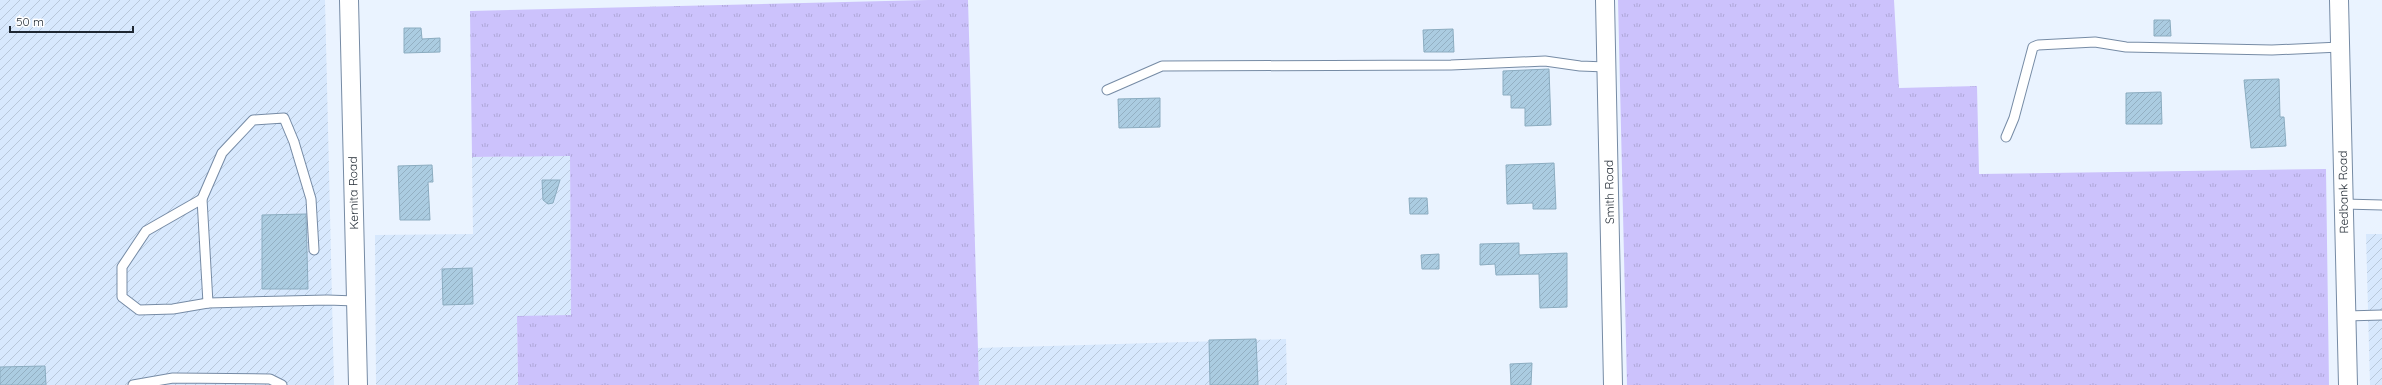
<svg xmlns="http://www.w3.org/2000/svg" width="2382" height="385" viewBox="0 0 2382 385" font-family="Quicksand,sans-serif">
<style>
.industrial{fill:url(#industrial-furrows)}
.grass{fill:url(#grass-tufts)}
.building{fill:url(#building-hatch);stroke:#8bacc0}
.lines{fill:none;stroke-linecap:round;stroke-linejoin:round}
.service-casing{stroke:#768ba5;stroke-width:11}
.minor-casing{stroke:#768ba5;stroke-width:20}
.service{stroke:#fff;stroke-width:9}
.minor{stroke:#fff;stroke-width:18}
.labels{text-anchor:middle;dominant-baseline:central;stroke-width:4;stroke-linejoin:round;paint-order:stroke}
.street-label{font-size:12px;fill:#1e2731;stroke:#fff}
</style>
<defs>
<pattern id="industrial-furrows" width="10" height="10" patternUnits="userSpaceOnUse"><rect width="10" height="10" fill="#d7e8fd"/><path d="M-1 1l2-2M0 10L10 0M9 11l2-2" fill="none" stroke="#b8c7d9"/></pattern>
<pattern id="grass-tufts" width="24" height="20" patternUnits="userSpaceOnUse"><rect width="24" height="20" fill="#ccc2fc"/><path d="M3 7l-1-3M5 7V3M7 7l1-3M15 17l-1-3M17 17v-4M19 17l1-3" fill="none" stroke="#afa7d8"/></pattern>
<pattern id="building-hatch" width="6" height="6" patternUnits="userSpaceOnUse"><rect width="6" height="6" fill="#abcce1"/><path d="M-1 1l2-2M0 6l6-6M5 7l2-2" fill="none" stroke="#93afc2"/></pattern>
</defs>
<rect width="100%" height="100%" fill="#eaf3ff"/>
<g class="industrial">
<polygon points="0,0 325,0 334,385 0,385"/>
<polygon points="570,155 571,316 517,316 518,385 376,385 375,235 473,234 472,157"/>
<polygon points="2366,234 2382,234 2382,385 2370,385"/>
<polygon points="1286,339 1287,385 979,385 978,348"/>
</g>
<g class="grass">
<polygon points="928,0 968,0 979,385 518,385 517,316 571,315 570,156 472,157 470,11"/>
<polygon points="1618,0 1894,0 1899,88 1977,86 1979,174 2326,169 2329,385 1627,385"/>
</g>
<g class="building">
<polygon points="2154,20 2170,20 2171,36 2154,36"/>
<polygon points="404,28 421,28 422,39 440,38 440,52 404,53"/>
<polygon points="1453,29 1454,52 1424,52 1423,30"/>
<polygon points="1549,69 1551,125 1525,126 1525,108 1511,108 1511,95 1503,95 1503,71"/>
<polygon points="2279,79 2280,117 2284,117 2286,146 2251,148 2244,80"/>
<polygon points="2161,92 2162,124 2126,124 2126,93"/>
<polygon points="1160,98 1160,127 1119,128 1118,99"/>
<polygon points="1554,163 1556,209 1533,209 1533,203 1507,204 1506,165"/>
<polygon points="432,165 433,182 428,182 430,220 400,220 398,166"/>
<polygon points="542,180 560,180 553,203 548,204 543,200"/>
<polygon points="1409,198 1427,198 1428,214 1410,214"/>
<polygon points="306,214 308,289 262,289 262,215"/>
<polygon points="1519,243 1519,255 1567,253 1567,307 1540,308 1539,274 1496,275 1495,264 1480,265 1480,244"/>
<polygon points="1439,254 1439,269 1422,269 1421,255"/>
<polygon points="472,268 473,304 443,305 442,269"/>
<polygon points="1256,339 1258,385 1210,385 1209,340"/>
<polygon points="1532,363 1531,385 1511,385 1510,364"/>
<polygon points="45,366 46,385 0,385 0,367"/>
</g>
<g class="lines">
<g class="service-casing">
<g id="service">
<polyline points="1107,90 1162,66 1451,65 1545,61 1580,66 1606,67"/>
<polyline points="2006,137 2014,118 2033,47 2038,45 2095,42 2126,47 2272,50 2340,47"/>
<polyline points="202,199 146,231 122,267 122,297 139,310 173,309 208,303"/>
<polyline points="2344,204 2382,205"/>
<polyline points="314,250 311,199 294,142 284,118 253,120 222,153 202,199 208,303 327,300 356,301"/>
<polyline points="2346,316 2382,315"/>
<polyline points="133,385 173,378 270,379 282,385"/>
</g>
</g>
<g class="minor-casing">
<g id="minor">
<polyline points="349,0 358,385"/>
<polyline points="1605,0 1613,385"/>
<polyline points="2339,0 2348,385"/>
</g>
</g>
<use href="#service" class="service"/>
<use href="#minor" class="minor"/>
</g>
<g class="labels">
<g class="street-label">
<text transform="translate(1609 192) rotate(-91)">Smith Road</text>
<text transform="translate(2343 192) rotate(-91)">Redbank Road</text>
<text transform="translate(353 193) rotate(-91)">Kernita Road</text>
</g>
</g>
<path d="M10 26v6h123v-6" fill="none" stroke="#1e2731" stroke-width="2"/>
<text x="16" y="26" font-size="12" fill="#1e2731" stroke="#ffffff" stroke-width="3" paint-order="stroke">50 m</text>
</svg>
